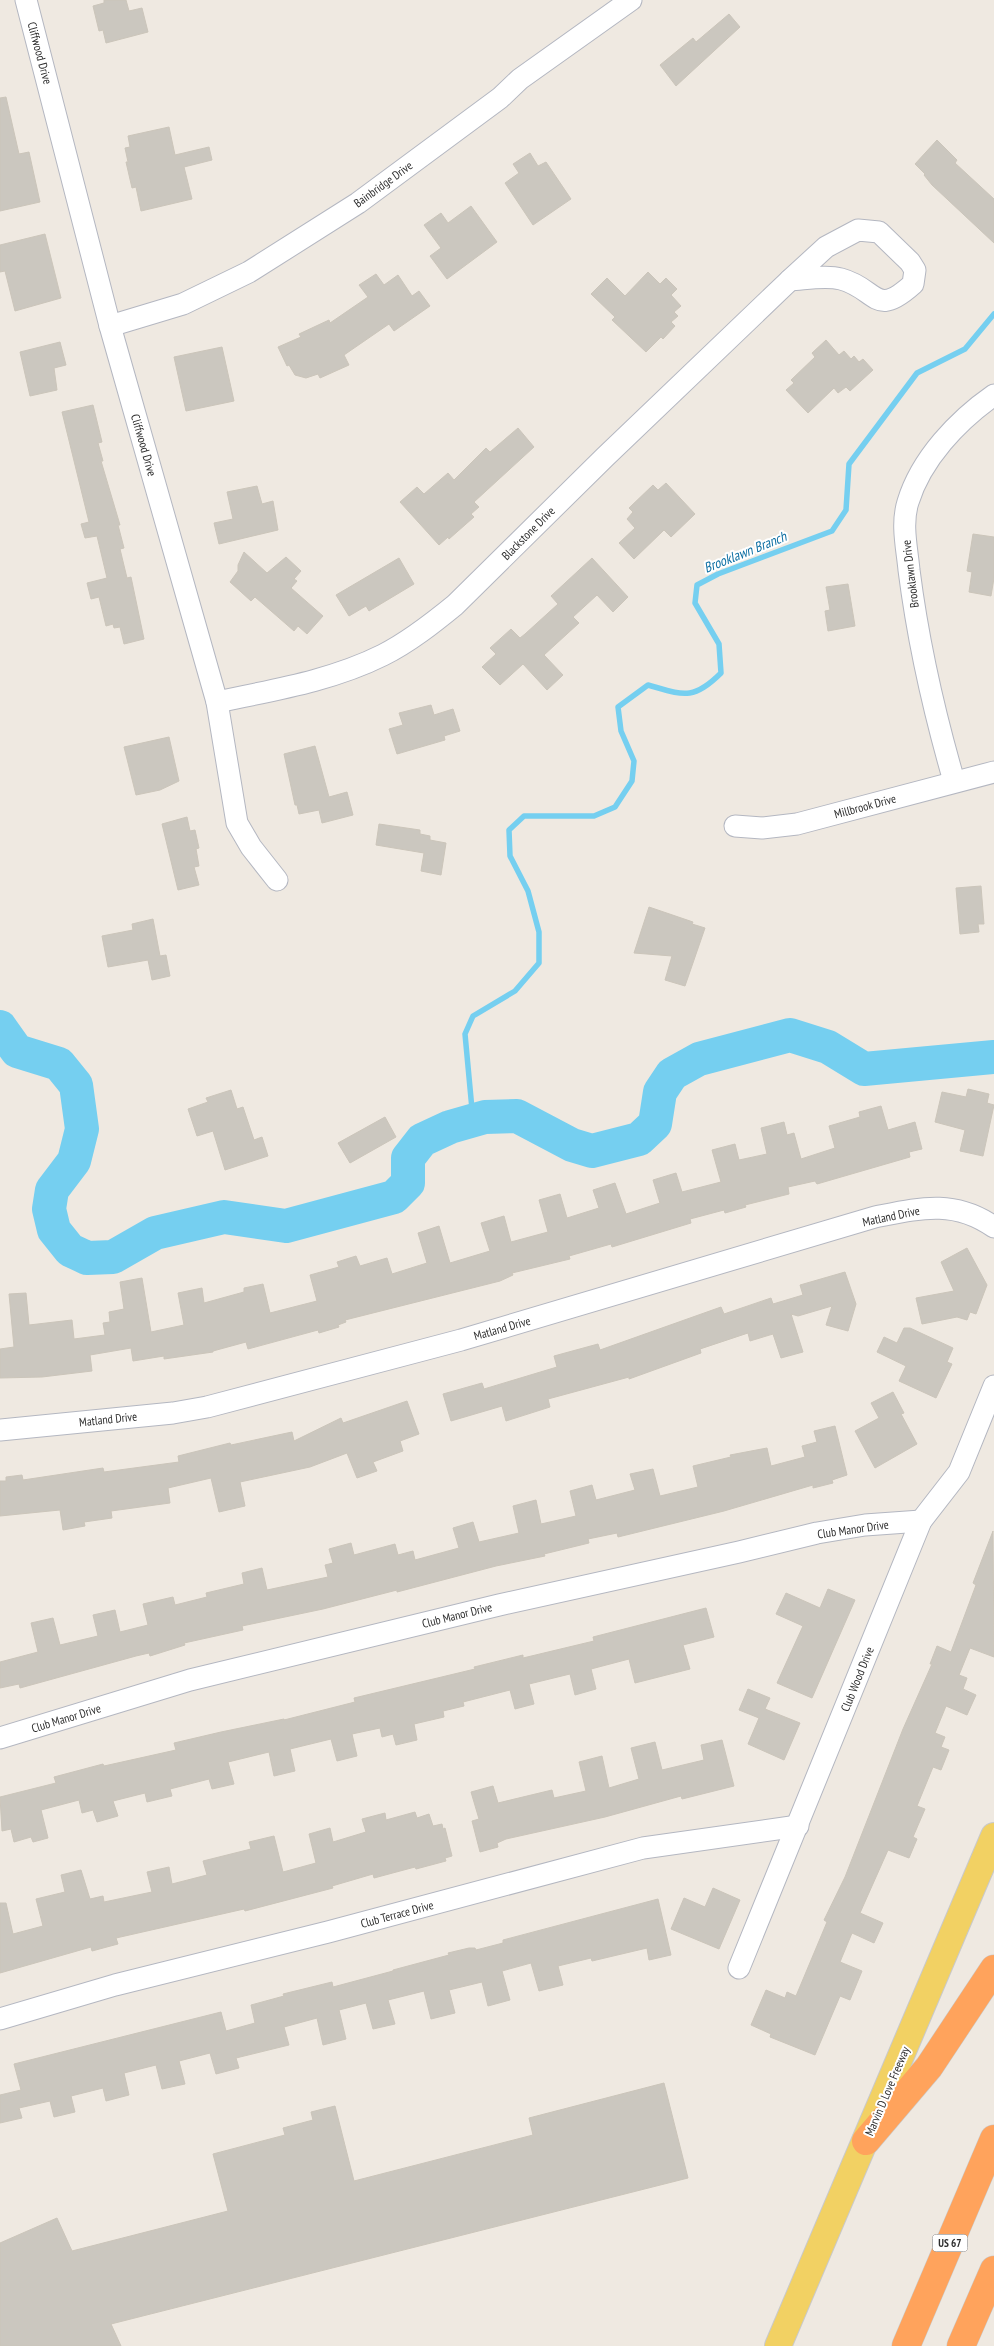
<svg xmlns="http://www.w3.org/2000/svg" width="994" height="2346" viewBox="0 0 994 2346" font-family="'PT Sans Narrow',sans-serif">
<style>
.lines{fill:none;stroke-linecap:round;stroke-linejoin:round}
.stream{stroke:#75cff0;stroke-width:5.5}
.river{stroke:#75cff0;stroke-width:34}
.building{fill:#cbc7bf;stroke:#cbc5ba}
.minor-casing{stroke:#b4b7c1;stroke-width:23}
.major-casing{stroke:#c9c9c9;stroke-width:28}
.highway-casing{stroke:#c9c9c9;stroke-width:29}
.minor{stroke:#fff;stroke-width:21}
.major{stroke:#f2d163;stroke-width:26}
.highway{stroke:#ffa35c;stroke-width:28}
.labels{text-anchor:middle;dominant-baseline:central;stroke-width:4;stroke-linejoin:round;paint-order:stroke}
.shield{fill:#fff;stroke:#6d6d6d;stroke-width:1}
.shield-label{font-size:11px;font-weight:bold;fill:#2e2e2e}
.street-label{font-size:12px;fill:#2e2e2e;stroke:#fff}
.water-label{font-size:14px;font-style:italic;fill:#0d6fa3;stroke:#fff}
</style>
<rect width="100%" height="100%" fill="#efe9e1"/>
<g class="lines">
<path class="stream" d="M473 1120 465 1034 473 1016 515 991 539 963V932L528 891 510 856 509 830 524 816H594L615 807 632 781 634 761 621 731 618 707 648 685C683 695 693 701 721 673L719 644 695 603 697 585 718 574 832 531 846 510 849 464 917 373 965 349 994 314"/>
<polyline class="river" points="0,1027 17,1051 59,1064 76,1085 82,1129 74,1161 52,1190 49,1209 54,1230 70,1250 87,1258 113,1257 155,1233 224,1217 286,1226 394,1197 408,1183 408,1158 422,1140 450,1127 485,1117 517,1116 572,1145 592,1151 639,1139 655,1124 660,1092 672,1074 699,1059 790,1035 828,1047 864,1069 994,1057"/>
</g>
<g class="building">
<polygon points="104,0 126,0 129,11 142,8 148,32 106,43 103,30 99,31 93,6 104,3"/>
<polygon points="729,14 740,27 676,86 660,65 693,38 696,42"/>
<polygon points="6,97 19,154 29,152 40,202 0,211 0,98"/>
<polygon points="169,127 175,155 209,147 212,160 184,167 192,199 141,211 136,187 132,188 126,162 128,162 125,148 130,147 128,136"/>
<polygon points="937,140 957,160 955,163 994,199 994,243 932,185 924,175 925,174 915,164"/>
<polygon points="530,153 538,166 546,162 571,199 533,225 505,183 519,173 513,164"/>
<polygon points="471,206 497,242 447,279 430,256 441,248 424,225 441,213 448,223"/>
<polygon points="45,234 61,298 15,311 5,271 0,272 0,245"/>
<polygon points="648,272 660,284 666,278 677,289 671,295 681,306 674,312 678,316 671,322 675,326 663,339 661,337 646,352 612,320 615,317 591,294 607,278 625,296"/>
<polygon points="376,274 384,285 398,275 412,296 419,291 430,306 394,331 389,324 344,355 349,365 320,378 318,374 306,378 295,375 289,365 287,366 278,347 301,337 299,334 329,320 330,323 368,297 359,285"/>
<polygon points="826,340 839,355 844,351 851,359 854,356 859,362 863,359 873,370 850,391 846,387 838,393 834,388 808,413 786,390 794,383 791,380 815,357 812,353"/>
<polygon points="60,342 66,365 54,368 57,390 30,396 20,352"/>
<polygon points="222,347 234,401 186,411 174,357"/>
<polygon points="93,405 102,442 98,443 103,461 101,461 120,525 118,525 124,548 120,549 127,578 131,577 144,639 124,644 120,627 114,628 113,624 106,626 99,597 91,599 87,583 107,578 97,536 85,538 81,524 89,522 62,412"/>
<polygon points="518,428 534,447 474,502 479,507 471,514 474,517 449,539 448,537 439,545 400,502 417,487 424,494 448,473 454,480 486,448 490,452"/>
<polygon points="666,483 695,514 671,537 664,530 634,559 619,543 635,528 627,519 633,512 629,508 653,485 658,490"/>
<polygon points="257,486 262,504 273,501 278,530 219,544 214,523 233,519 227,492"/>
<polygon points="973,534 994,537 994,578 991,596 969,592 972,572 967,571"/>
<polygon points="244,552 267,573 286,557 301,571 294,579 297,581 291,588 323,616 307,634 298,626 294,631 255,597 251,601 230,582 238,571 238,565"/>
<polygon points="399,558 414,584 369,611 366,606 349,616 336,595"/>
<polygon points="592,558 628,597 613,612 597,595 573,617 579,623 544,655 563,675 547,690 523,664 500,685 482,667 496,654 490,648 511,629 520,638 525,634 558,604 551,596"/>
<polygon points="848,584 855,626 828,631 825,611 830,610 826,587"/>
<polygon points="431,705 434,715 453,709 460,731 444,736 445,740 397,754 389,729 403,725 399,713"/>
<polygon points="169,737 179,781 160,790 136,795 124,747"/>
<polygon points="315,746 329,797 347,792 353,815 322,823 319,810 299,814 297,805 295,805 284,754"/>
<polygon points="187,817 190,831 195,830 199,848 196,849 199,866 194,867 199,885 178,890 162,824"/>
<polygon points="379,824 420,830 420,834 430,836 430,840 446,843 441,875 421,871 424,853 376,845"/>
<polygon points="981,886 984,924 978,924 979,932 960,934 956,888"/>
<polygon points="649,907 693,922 692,924 705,928 685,986 665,980 672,956 634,953"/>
<polygon points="153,919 160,956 166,955 170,976 152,980 148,960 108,967 102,936 133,930 132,924"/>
<polygon points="968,1089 989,1094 987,1103 994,1105 983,1156 960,1151 965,1130 935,1122 942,1092 966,1097"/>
<polygon points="231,1090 237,1109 243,1107 254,1140 262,1137 268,1156 225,1170 213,1131 197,1136 188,1109 208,1102 206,1098"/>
<polygon points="881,1106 888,1130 915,1122 922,1149 909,1152 910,1157 817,1184 815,1181 788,1187 789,1194 745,1205 746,1207 725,1213 724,1210 690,1219 691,1223 612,1247 611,1244 569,1256 570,1259 512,1273 513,1275 500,1281 345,1320 346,1322 338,1325 339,1327 319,1333 318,1330 248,1349 246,1342 213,1351 213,1352 164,1359 164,1356 133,1361 131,1348 90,1355 92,1371 42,1377 0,1378 0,1349 14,1347 9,1294 26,1293 29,1325 72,1320 74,1339 105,1335 103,1323 110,1322 109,1312 124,1309 120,1282 142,1278 151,1332 184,1325 178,1293 202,1288 204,1303 244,1292 244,1288 263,1284 270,1313 317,1301 310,1275 339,1267 337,1262 356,1256 360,1266 387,1258 392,1274 427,1263 418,1233 439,1226 450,1263 490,1251 481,1223 504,1216 511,1242 548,1232 539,1200 560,1194 567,1218 599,1208 593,1190 615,1183 626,1214 660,1203 653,1180 676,1173 682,1192 721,1182 712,1150 735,1144 739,1160 767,1154 761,1128 784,1122 787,1135 794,1133 801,1159 835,1148 829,1126 860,1117 859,1112"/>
<polygon points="385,1117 396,1137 350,1163 338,1143"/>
<polygon points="967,1248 987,1285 976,1314 970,1312 967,1320 957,1317 922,1324 916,1298 954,1291 941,1262"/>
<polygon points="845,1272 856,1304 848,1331 826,1325 832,1306 798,1316 791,1314 803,1352 781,1358 773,1334 750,1341 748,1333 700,1349 701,1353 629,1379 629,1377 548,1399 550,1407 506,1421 502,1406 451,1421 443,1394 482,1383 484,1389 557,1367 554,1356 598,1344 600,1350 721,1307 724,1314 771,1298 773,1304 803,1295 800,1285"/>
<polygon points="904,1328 910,1328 953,1348 947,1362 952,1364 936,1398 899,1381 906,1366 877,1352 884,1337 897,1343"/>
<polygon points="893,1392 904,1413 901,1414 917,1444 875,1468 855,1431 879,1418 871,1403"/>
<polygon points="407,1401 419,1434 400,1441 403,1451 373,1462 377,1471 357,1478 347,1453 310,1467 240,1482 245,1506 219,1512 211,1478 168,1488 170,1503 111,1511 112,1518 84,1522 85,1526 63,1530 60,1510 0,1516 0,1481 6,1481 6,1477 22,1475 23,1480 103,1468 104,1472 179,1462 178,1456 230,1443 231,1445 292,1432 294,1441 341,1418 343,1423"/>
<polygon points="835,1426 847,1475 832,1480 833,1483 813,1488 813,1485 724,1511 618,1537 617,1533 588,1539 589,1543 544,1554 545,1556 496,1566 397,1592 397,1590 323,1609 242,1626 243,1630 184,1643 185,1645 150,1656 149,1653 136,1656 20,1688 19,1684 0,1688 0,1662 38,1652 31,1623 53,1618 60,1645 98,1636 93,1615 115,1610 120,1632 148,1625 143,1604 173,1597 175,1605 207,1597 206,1593 244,1584 242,1573 262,1568 267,1590 328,1577 325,1565 333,1563 329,1549 351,1543 354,1555 395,1544 398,1555 413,1551 415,1560 459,1548 453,1528 473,1522 479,1542 519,1533 513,1506 536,1500 541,1524 576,1516 570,1491 592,1485 596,1500 635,1490 630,1474 653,1469 660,1496 698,1487 693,1466 731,1457 730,1455 767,1448 771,1466 805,1457 802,1446 817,1442 814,1431"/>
<polygon points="993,1531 994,1657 970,1648 959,1675 967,1678 963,1689 976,1695 967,1715 946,1706 935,1733 945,1737 941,1747 949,1750 941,1770 933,1767 917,1806 925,1809 913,1837 917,1839 909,1858 888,1850 860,1913 883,1923 874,1943 852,1933 840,1962 862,1971 850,2000 840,1996 815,2055 770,2037 771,2034 751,2025 766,1990 785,1998 787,1992 796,1996 827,1922 824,1920 845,1877 903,1729 932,1664 930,1664 937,1646 951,1652 976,1585 973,1583"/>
<polygon points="828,1589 855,1600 812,1698 777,1683 803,1626 776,1614 786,1593 820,1608"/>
<polygon points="706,1608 714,1637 683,1645 690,1669 635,1683 629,1659 591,1669 596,1689 575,1695 570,1674 529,1684 534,1704 515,1709 510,1690 463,1702 464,1706 443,1711 444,1717 414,1724 417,1740 396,1745 393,1734 382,1737 380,1728 352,1734 357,1756 337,1761 331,1739 290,1749 295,1771 274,1776 269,1752 228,1762 234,1784 212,1789 209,1779 170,1789 172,1796 147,1802 145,1793 113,1801 118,1816 97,1822 93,1810 82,1813 79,1800 41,1810 48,1838 33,1842 31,1837 14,1842 11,1829 2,1831 0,1797 56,1783 54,1777 103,1764 104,1766 176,1750 174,1743 221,1732 284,1719 284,1720 355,1702 354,1698 475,1669 474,1667 523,1655 523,1658 594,1641 593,1637"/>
<polygon points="748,1689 770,1698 765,1709 800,1723 784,1760 748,1744 759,1718 739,1710"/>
<polygon points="722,1740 734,1786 682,1799 681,1796 605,1817 506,1839 497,1843 498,1847 480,1852 472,1821 479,1819 471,1792 493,1786 498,1803 552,1790 554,1798 586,1791 579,1762 602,1756 609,1788 639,1779 631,1748 655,1742 662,1770 704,1760 701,1745"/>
<polygon points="415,1812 417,1818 429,1814 433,1826 442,1824 443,1829 445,1828 452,1856 445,1858 446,1861 416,1869 415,1867 374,1878 373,1874 332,1886 333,1888 245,1911 244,1909 116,1938 118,1944 92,1951 91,1947 0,1973 0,1903 6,1903 13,1934 43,1926 36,1899 65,1892 61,1875 81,1870 90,1899 103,1896 104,1902 152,1892 147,1872 169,1867 172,1884 207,1875 203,1861 251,1849 249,1842 274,1836 283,1872 316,1863 309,1834 330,1828 333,1842 366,1832 362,1819 385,1813 386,1820"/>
<polygon points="713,1888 740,1900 719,1949 671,1929 684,1898 705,1907"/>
<polygon points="658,1899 671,1955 649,1960 647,1948 592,1961 591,1958 558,1966 563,1985 539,1991 531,1963 502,1971 510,2000 488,2006 482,1982 449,1990 455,2013 431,2019 424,1991 388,2000 395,2024 373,2029 366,2003 339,2010 346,2039 323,2045 317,2018 284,2027 289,2045 236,2058 239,2068 216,2074 210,2053 179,2061 185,2084 162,2089 156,2065 124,2073 129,2095 106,2101 103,2088 71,2096 75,2112 54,2117 50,2101 19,2108 22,2118 0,2123 0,2095 21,2090 14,2064 221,2012 226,2031 255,2023 251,2005 284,1996 283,1994 332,1982 333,1987 393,1971 393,1970 449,1955 448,1953 469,1948 475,1948 476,1950 503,1943 503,1940"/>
<polygon points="664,2083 688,2178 111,2324 121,2346 0,2346 0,2243 57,2218 72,2251 228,2211 213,2154 285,2135 283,2128 313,2120 311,2112 335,2106 354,2181 533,2135 529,2118"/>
</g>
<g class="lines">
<g class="minor-casing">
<g id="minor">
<polyline points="26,0 110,326 217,702 237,823 251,847 277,880"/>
<path d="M858 230 879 232 910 262 915 270 913 284C874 319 878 289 841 279 826 275 806 279 790 280L826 247Z"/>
<polyline points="110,326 183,304 249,272 358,203 500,98 520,79 631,0"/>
<path d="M217 702C273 690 331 681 383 655 409 642 433 623 455 605L605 457 790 280"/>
<path d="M954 781C934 712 918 641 909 570 907 548 901 524 908 502 921 459 958 420 994 395"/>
<polyline points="735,826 762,828 797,824 994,772"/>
<path d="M0 1430 173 1413 207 1407 461 1340 875 1217C920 1208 954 1199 994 1227"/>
<polyline points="0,1738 190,1680 499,1605 739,1552 817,1533 865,1525 921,1521"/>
<polyline points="739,1968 921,1521 959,1472 994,1386"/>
<polyline points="0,2019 115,1985 328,1932 643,1848 798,1826"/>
</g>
</g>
<g class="major-casing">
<polyline id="major" points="778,2346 994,1836"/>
</g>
<g class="highway-casing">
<g id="highway">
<polyline points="866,2141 929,2067 994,1969"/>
<polyline points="906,2346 994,2139"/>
<polyline points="961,2346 994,2270"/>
</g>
</g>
<use href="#minor" class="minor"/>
<use href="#major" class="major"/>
<use href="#highway" class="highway"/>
</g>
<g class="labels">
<rect class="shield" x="932.5" y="2234.5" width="35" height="17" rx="4"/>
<g class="shield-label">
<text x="950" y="2243">US 67</text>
</g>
<g class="street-label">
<text transform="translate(40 53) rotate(75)">Cliffwood Drive</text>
<text transform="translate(383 184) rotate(-36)">Bainbridge Drive</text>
<text transform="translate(144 445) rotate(74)">Cliffwood Drive</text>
<text transform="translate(528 533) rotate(-45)">Blackstone Drive</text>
<text transform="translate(910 574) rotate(-97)">Brooklawn Drive</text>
<text transform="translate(865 806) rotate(-15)">Millbrook Drive</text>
<text transform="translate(891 1216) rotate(-12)">Matland Drive</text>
<text transform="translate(502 1328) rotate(-16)">Matland Drive</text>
<text transform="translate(108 1419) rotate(-6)">Matland Drive</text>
<text transform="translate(853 1529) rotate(-8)">Club Manor Drive</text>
<text transform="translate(457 1615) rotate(-14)">Club Manor Drive</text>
<text transform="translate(857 1679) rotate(-68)">Club Wood Drive</text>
<text transform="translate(66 1718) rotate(-17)">Club Manor Drive</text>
<text transform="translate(397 1914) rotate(-15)">Club Terrace Drive</text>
<text transform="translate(887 2091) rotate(-67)">Marvin D Love Freeway</text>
</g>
<g class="water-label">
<text transform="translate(745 552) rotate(-22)">Brooklawn Branch</text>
</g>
</g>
</svg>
